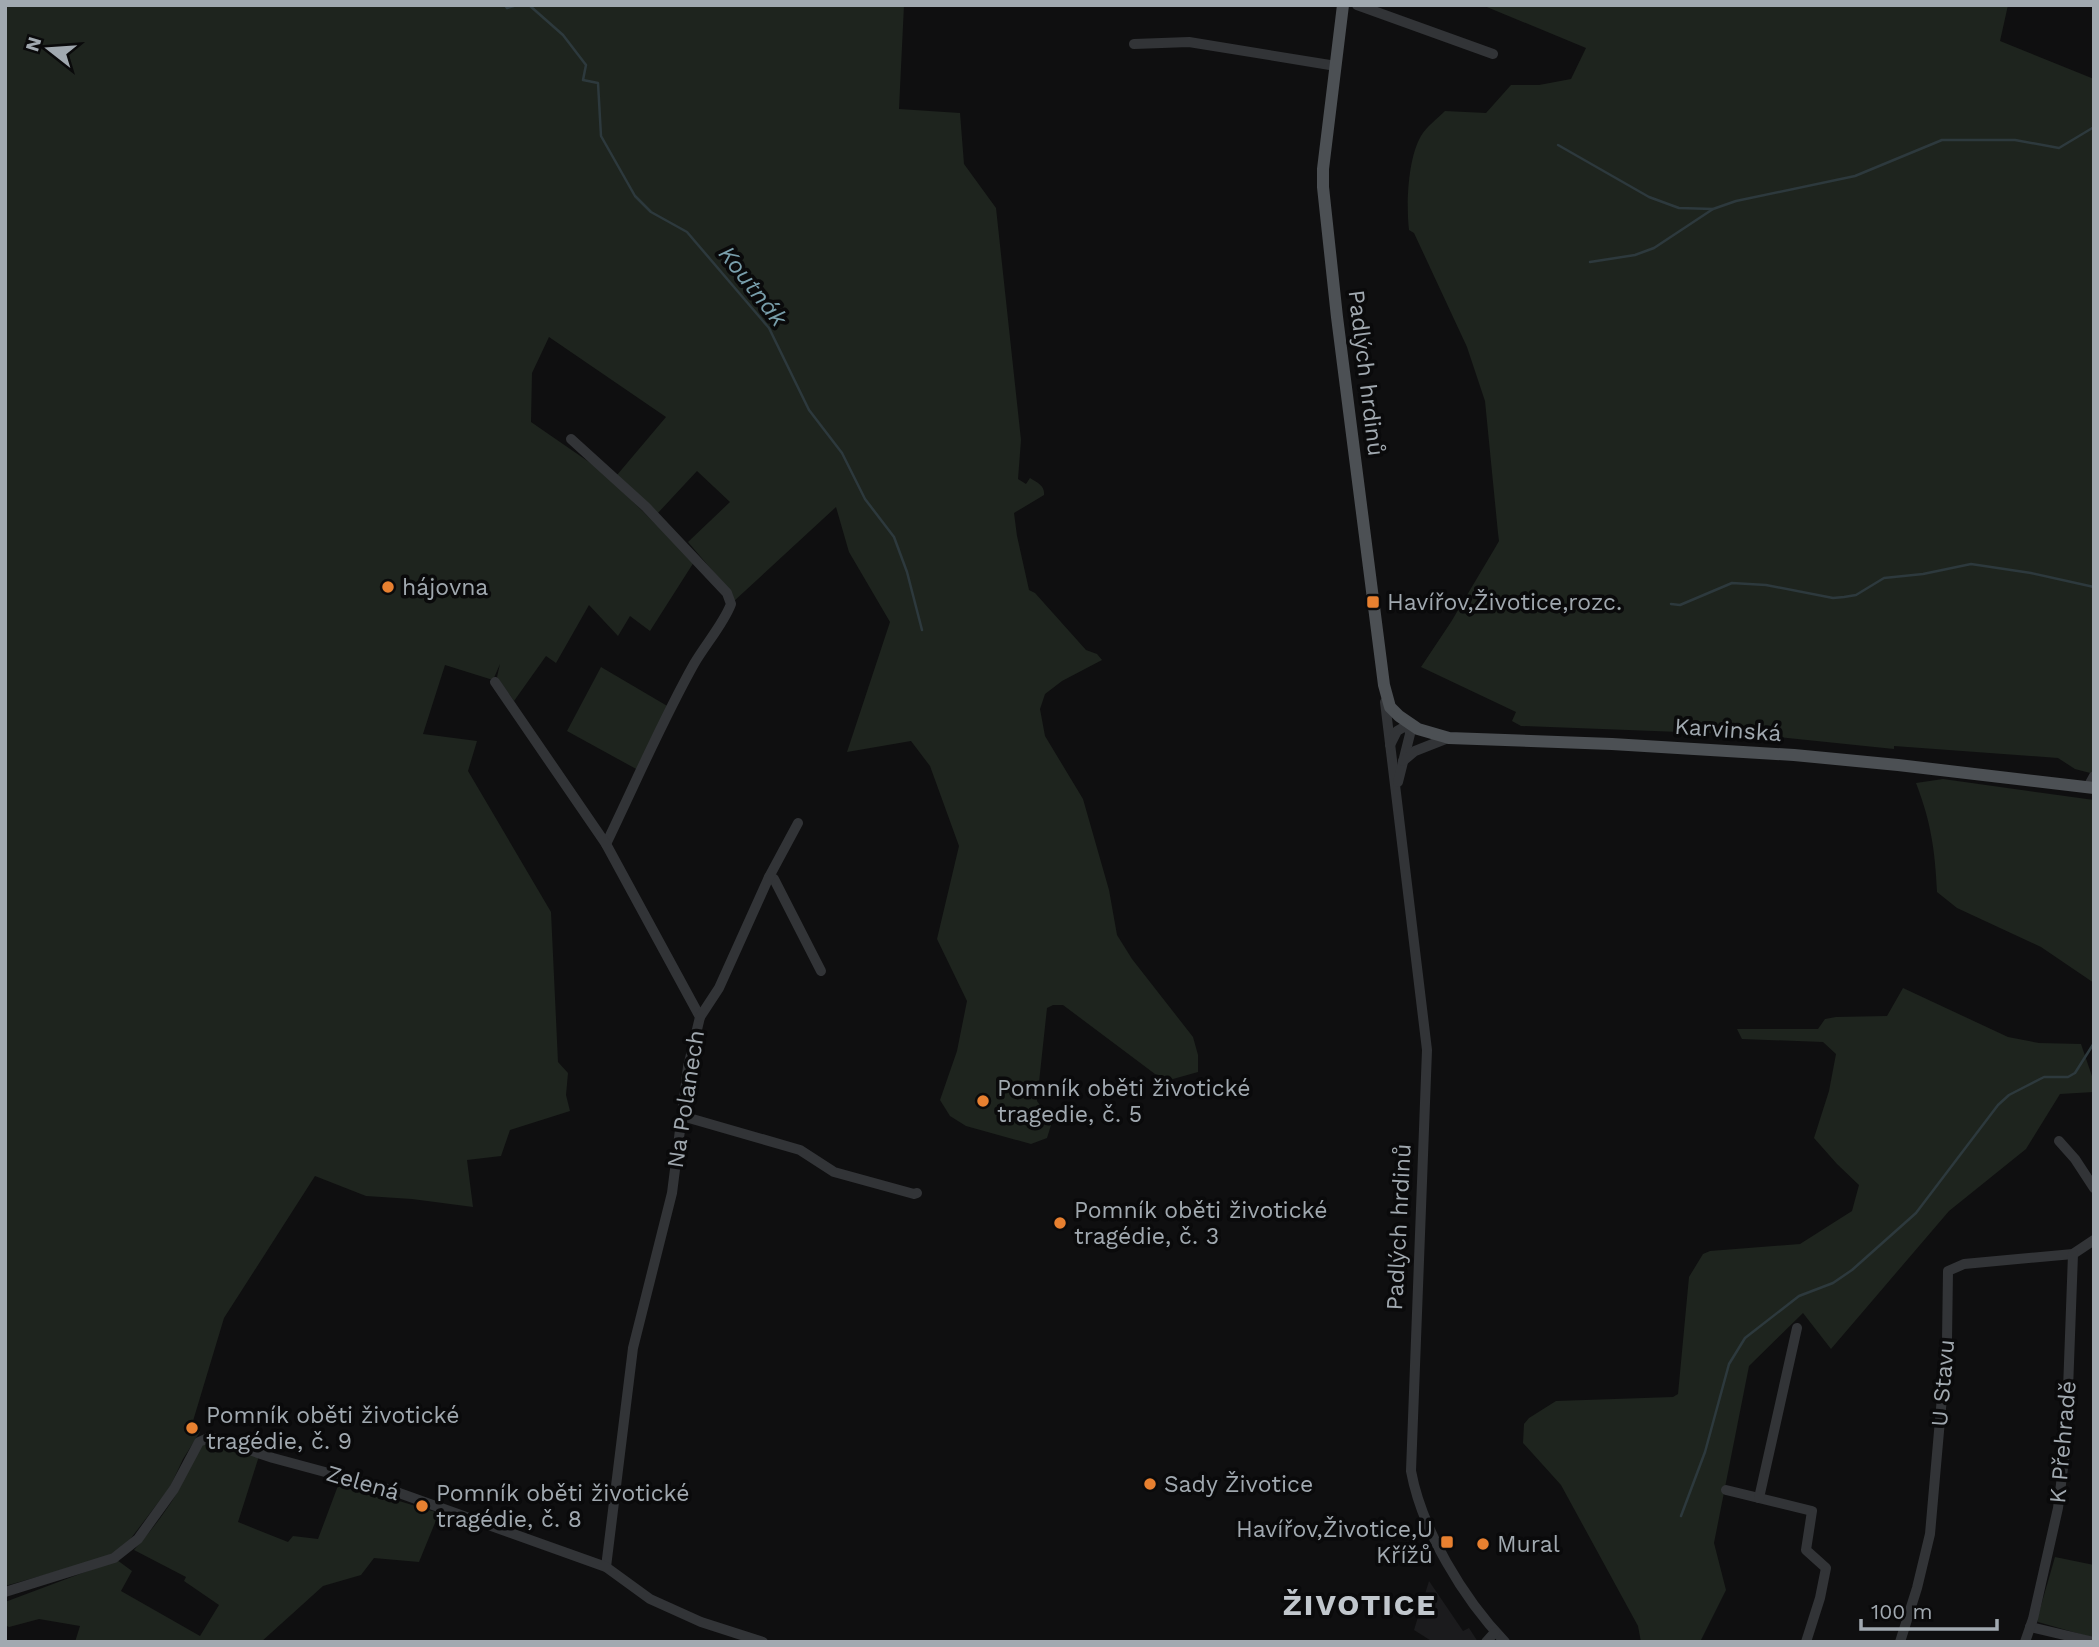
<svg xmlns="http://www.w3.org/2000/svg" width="2099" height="1647" viewBox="0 0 2099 1647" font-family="'Work Sans',sans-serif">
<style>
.built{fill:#1b1b1d}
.green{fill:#1e241e}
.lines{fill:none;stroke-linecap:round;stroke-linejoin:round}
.stream{stroke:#2d393d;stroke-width:2.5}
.minor{stroke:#323437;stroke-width:10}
.major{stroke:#4c5054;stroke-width:12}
.poi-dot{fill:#e78030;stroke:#0a0a0b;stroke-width:2.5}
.labels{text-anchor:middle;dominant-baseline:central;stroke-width:7;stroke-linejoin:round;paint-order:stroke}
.street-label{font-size:23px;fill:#a1a9b0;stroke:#0a0a0b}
.poi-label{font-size:23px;fill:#a1a9b0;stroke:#0a0a0b;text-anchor:start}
.water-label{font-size:24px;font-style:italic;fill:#789eab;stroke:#0a0a0b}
.district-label{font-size:30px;font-weight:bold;letter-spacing:2px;fill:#c1c7cd;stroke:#0a0a0b}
</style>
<rect width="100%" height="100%" fill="#0f0f10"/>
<polygon class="built" points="1429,1581 1463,1631 1469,1628 1478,1642 1433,1642 1414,1630"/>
<g class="green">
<path d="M5 5H904L899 109 960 113 964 164 996 208 1021 440 1018 479 1026 484 1030 478C1038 483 1045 486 1044 495L1014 513 1017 536 1029 590 1035 593 1086 650 1097 654 1102 660 1062 681 1045 694 1040 709 1045 736 1083 799 1109 890 1117 935 1132 959 1193 1037 1198 1055V1072L1173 1079 1155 1074 1063 1005H1053L1047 1008 1037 1101 1052 1122 1047 1138 1031 1144 966 1126 950 1116 940 1100 957 1051 967 1001 937 939 959 846 930 766 911 741 847 752 890 622 849 552 836 507 733 602 729 590 688 542 730 502 697 471 657 514 617 475 666 417 549 337 532 373 531 422 602 471 694 562 650 631 630 616 618 636 589 605 556 663 546 656 514 701 497 677 500 664 493 680 445 665 423 734 477 741 468 771 551 912 558 1062 568 1073 566 1095 570 1111 510 1130 501 1156 467 1160 473 1207 412 1199 366 1196 315 1176 224 1318 193 1421 200 1432 183 1459 170 1487 119 1554 5 1586Z"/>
<path d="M1482 5H2008L2000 41 2094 79V774L2075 769 2058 758 1894 746V749L1758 735 1521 726 1512 721 1516 712 1421 667 1451 622 1495 548 1499 541 1498 533 1485 401 1467 347 1414 233 1409 230C1406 204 1408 158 1421 136 1426 127 1437 119 1445 111L1486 113 1511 85H1539L1571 79 1586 48Z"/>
<polygon points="601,667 669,707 638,770 567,731"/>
<path d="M1943 779 2094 800V983L2041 947 1957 908 1937 892C1935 850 1931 822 1916 783Z"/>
<polygon points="1903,988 2008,1037 2039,1043 2081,1044 2094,1082 2094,1092 2060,1094 2026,1149 1949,1211 1831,1349 1803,1313 1749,1366 1714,1543 1726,1590 1700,1642 1641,1642 1638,1626 1561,1485 1523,1443 1524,1424 1529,1418 1556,1401 1673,1397 1678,1394 1689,1277 1703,1254 1710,1251 1800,1244 1852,1211 1859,1185 1837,1164 1814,1138 1829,1091 1836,1054 1823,1042 1742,1039 1737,1029 1818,1029 1825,1019 1836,1017 1887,1016"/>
<path d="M209 1441 259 1456 238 1522 288 1542 293 1536 318 1539 339 1483 439 1513 419 1562 374 1558 361 1575 323 1586 261 1642H75L80 1626 39 1619 9 1627 5 1625V1602L117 1560 132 1571 121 1591 200 1636 219 1605 184 1581 186 1577 134 1550C150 1532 166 1512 178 1491 189 1474 189 1450 209 1441Z"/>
<polygon points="2055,1557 2094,1565 2094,1638 2038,1622 2038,1616"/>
</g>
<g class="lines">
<g class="stream">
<polyline points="505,5 507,8 517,5"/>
<polyline points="529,5 563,35 586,65 583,80 598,83 601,136 635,196 651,212 687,232 769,328 809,410 842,453 865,499 894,537 907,572 922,630"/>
<polyline points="1558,145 1649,197 1679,208 1713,209 1736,201 1855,176 1942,140 2015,140 2059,148 2094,127"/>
<polyline points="1590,262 1635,255 1654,248 1713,209"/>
<polyline points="1671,604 1680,605 1732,583 1766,585 1833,598 1844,597 1856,595 1884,578 1923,574 1971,564 2031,573 2094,587"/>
<polyline points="1681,1516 1705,1452 1729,1364 1745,1338 1799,1296 1833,1283 1852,1270 1916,1213 1998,1105 2009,1095 2044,1077 2068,1077 2075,1073 2094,1043"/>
</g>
<g class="minor">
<polyline points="1357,5 1493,54"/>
<polyline points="1134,44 1189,42 1336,66"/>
<path d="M571 439 646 507 727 593 731 604C724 623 705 645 694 664 662 721 635 784 606 844"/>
<polyline points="495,682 606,844 700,1017 688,1067 672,1193 633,1348 606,1567"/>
<path d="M1385 702 1427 1050 1411 1471C1422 1530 1463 1598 1505 1642"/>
<polyline points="1390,745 1397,731 1409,724 1410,734 1398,782"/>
<polyline points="1403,761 1415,751 1448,738"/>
<polyline points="2088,787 2094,776"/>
<polyline points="769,877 774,879 821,971"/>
<polyline points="700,1017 719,988 769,877 798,823"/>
<polyline points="682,1116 800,1150 834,1172 914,1194 917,1193"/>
<polyline points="2059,1141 2075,1159 2094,1188"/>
<polyline points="1726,1490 1812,1511 1806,1550 1826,1568 1820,1598 1806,1642"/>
<polyline points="1759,1498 1797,1328"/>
<polyline points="5,1592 114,1558 138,1539 174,1489 199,1442 210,1437 273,1458 388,1489 606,1567 650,1599 701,1622 763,1642"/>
<polyline points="2030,1627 2094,1642"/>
<polyline points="1486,1642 1495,1632"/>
<polyline points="1900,1642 1917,1588 1930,1534 1947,1340 1948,1271 1964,1264 2073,1254 2094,1240"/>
<polyline points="2025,1642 2033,1619 2058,1508 2066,1444 2073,1254"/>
</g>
<polyline class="major" points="1343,5 1323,169 1323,187 1337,317 1384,685 1390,707 1399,716 1418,729 1449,738 1612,744 1794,755 1898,765 2094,788"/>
</g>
<g class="poi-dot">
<circle cx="388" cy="587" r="7"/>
<rect x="1366" y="595" width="14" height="14" rx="3.5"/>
<circle cx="983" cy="1101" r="7"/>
<circle cx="1060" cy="1223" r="7"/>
<circle cx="192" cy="1428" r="7"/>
<circle cx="1150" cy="1484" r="7"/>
<circle cx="422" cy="1506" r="7"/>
<rect x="1440" y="1535" width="14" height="14" rx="3.5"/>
<circle cx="1483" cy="1544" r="7"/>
</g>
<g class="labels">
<g class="street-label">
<text transform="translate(1366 373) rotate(83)">Padlých hrdinů</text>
<text transform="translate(1728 730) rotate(4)">Karvinská</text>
<text transform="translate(686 1099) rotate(-81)">Na Polanech</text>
<text transform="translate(1399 1227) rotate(-87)">Padlých hrdinů</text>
<text transform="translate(1943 1383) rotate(-85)">U Stavu</text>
<text transform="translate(2063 1442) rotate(-85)">K Přehradě</text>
<text transform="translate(363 1483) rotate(16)">Zelená</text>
</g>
<g class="poi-label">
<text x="402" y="587">hájovna</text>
<text x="1387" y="602">Havířov,Životice,rozc.</text>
<text x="997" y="1088">Pomník oběti životické<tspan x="997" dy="26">tragedie, č. 5</tspan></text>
<text x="1074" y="1210">Pomník oběti životické<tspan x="1074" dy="26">tragédie, č. 3</tspan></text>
<text x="206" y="1415">Pomník oběti životické<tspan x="206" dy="26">tragédie, č. 9</tspan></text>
<text x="1164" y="1484">Sady Životice</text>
<text x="436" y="1493">Pomník oběti životické<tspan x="436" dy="26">tragédie, č. 8</tspan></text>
<text x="1433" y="1529" text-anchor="end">Havířov,Životice,U<tspan x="1433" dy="26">Křížů</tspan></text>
<text x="1497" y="1544">Mural</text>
</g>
<g class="water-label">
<text transform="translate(753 286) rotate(52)">Koutnák</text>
</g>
<g class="district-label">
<text x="1360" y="1604">ŽIVOTICE</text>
</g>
</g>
<rect width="2099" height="1647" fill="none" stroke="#a1a9b0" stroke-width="14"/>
<g transform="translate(49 49) rotate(287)" stroke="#0a0a0b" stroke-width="5" paint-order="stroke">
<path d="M0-5L12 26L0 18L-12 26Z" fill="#a1a9b0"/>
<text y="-10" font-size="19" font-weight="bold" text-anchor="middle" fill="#a1a9b0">N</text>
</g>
<path d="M1861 1619v10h136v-10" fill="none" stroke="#a1a9b0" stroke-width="3.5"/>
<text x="1871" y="1619" font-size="21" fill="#a1a9b0" stroke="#0a0a0b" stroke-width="5" paint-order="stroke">100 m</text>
</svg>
